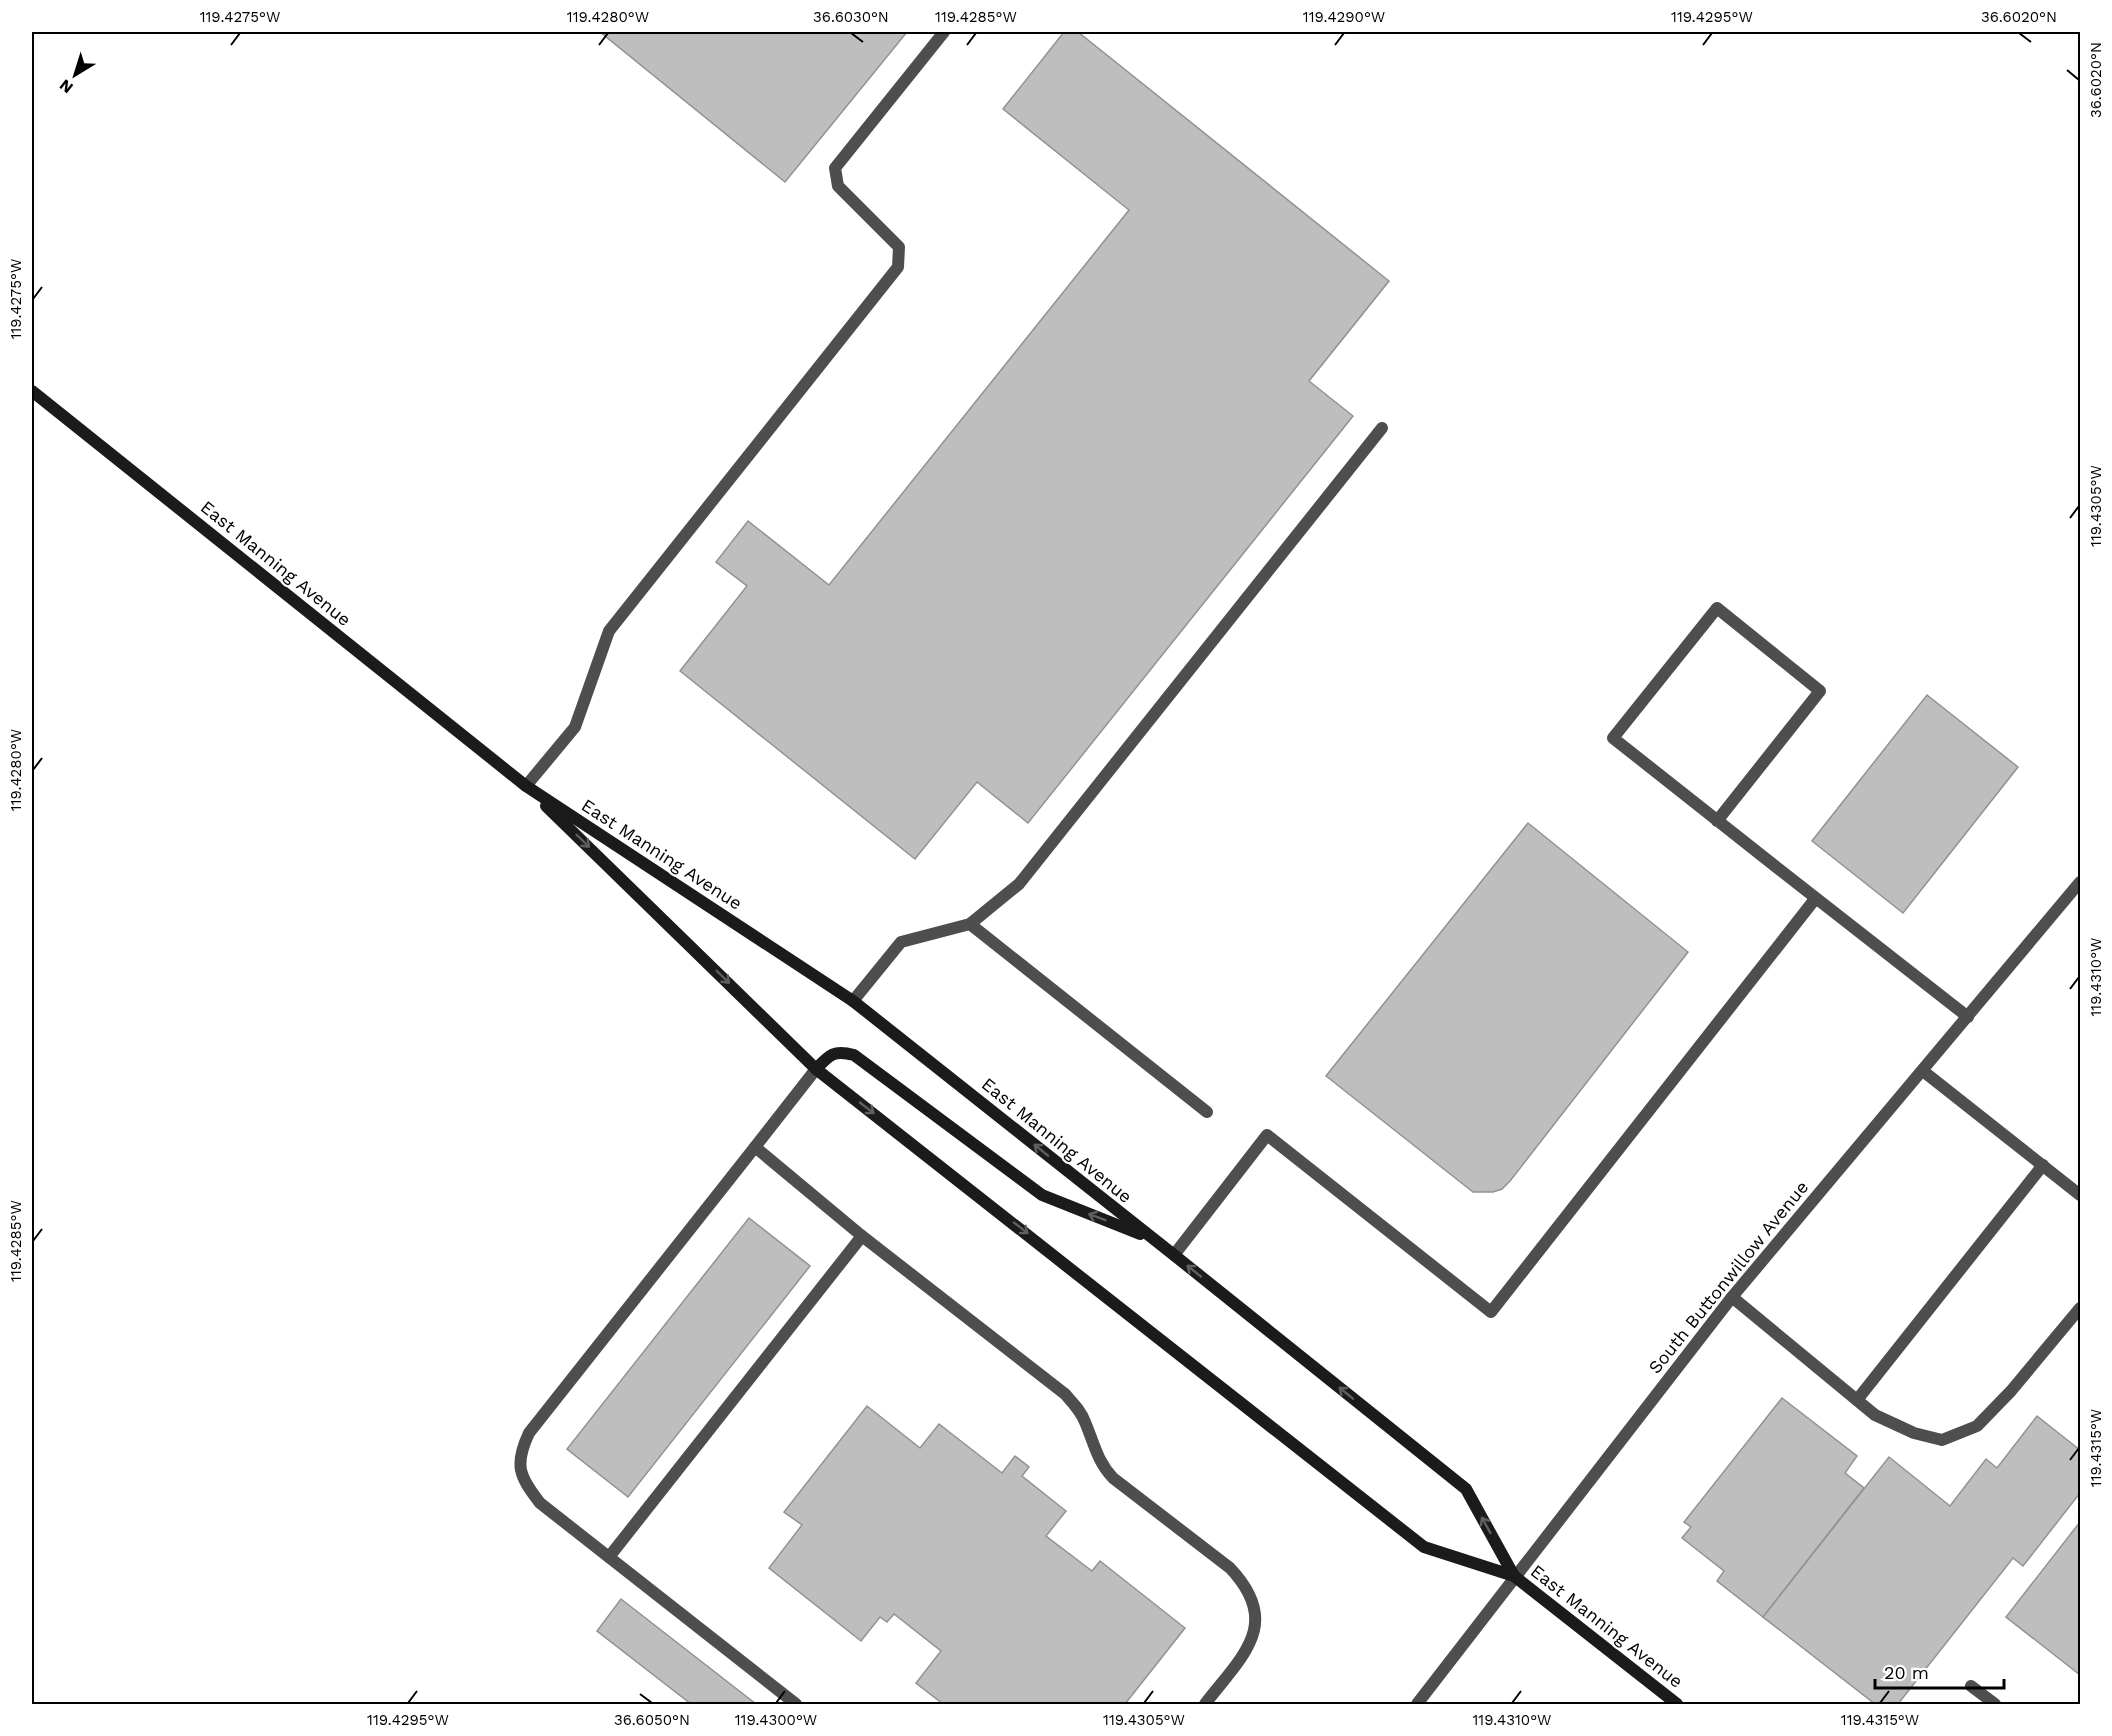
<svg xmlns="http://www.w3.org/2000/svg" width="2112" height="1736" viewBox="0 0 2112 1736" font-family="'Work Sans',sans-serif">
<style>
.building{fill:#bebebe;stroke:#929292;stroke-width:1.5}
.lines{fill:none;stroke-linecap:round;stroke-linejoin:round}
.service{stroke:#4e4e4e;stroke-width:12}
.tertiary{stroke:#4e4e4e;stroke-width:12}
.secondary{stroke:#1b1b1b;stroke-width:12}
.oneway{stroke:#5f5f5f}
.ticks{fill:none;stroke:#000;stroke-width:2}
.labels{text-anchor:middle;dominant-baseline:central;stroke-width:4.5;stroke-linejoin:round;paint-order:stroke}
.street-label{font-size:18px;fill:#000;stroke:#fff}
.neatline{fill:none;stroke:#000;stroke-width:2}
.ticks-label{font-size:15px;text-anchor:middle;fill:#000}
</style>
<rect width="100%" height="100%" fill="#fff"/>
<g class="building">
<polygon points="600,32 907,32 785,182"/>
<polygon points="1064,32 1078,32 1389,281 1309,381 1353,416 1028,823 977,782 915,859 680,671 747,586 716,562 748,521 829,585 1129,210 1003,109"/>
<polygon points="1927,695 2018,767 1903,913 1812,841"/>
<polygon points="1528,823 1688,952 1510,1181 1502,1189 1493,1192 1473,1192 1326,1076"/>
<polygon points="749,1218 810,1266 628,1497 567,1449"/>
<polygon points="1782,1398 1857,1456 1845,1473 1864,1488 1763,1617 1717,1581 1724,1571 1682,1538 1691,1527 1684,1522"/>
<polygon points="867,1406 920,1448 939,1424 1002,1473 1015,1456 1029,1467 1022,1476 1066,1511 1046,1536 1092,1571 1100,1561 1185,1628 1125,1704 943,1704 916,1683 941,1651 894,1614 887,1622 880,1617 861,1641 769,1568 802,1525 784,1512"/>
<polygon points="2037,1416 2080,1450 2080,1493 2023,1566 2013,1558 1898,1704 1875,1704 1763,1617 1889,1457 1950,1506 1986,1459 1997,1468"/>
<polygon points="2080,1522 2080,1675 2006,1617"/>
<polygon points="621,1599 756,1704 691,1704 597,1631"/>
</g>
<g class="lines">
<g class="service">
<polyline points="526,786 575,727 609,631 898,267 899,247 838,186 835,168 944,32"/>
<path d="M1717 821 1820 691 1717 608 1613 738C1731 832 1849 924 1968 1017"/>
<polyline points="970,924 1207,1112"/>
<polyline points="853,1001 901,942 970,924 1019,884 1382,428"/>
<path d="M816 1069 755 1147 862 1236 1065 1394C1073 1403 1081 1411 1085 1422 1094 1443 1097 1461 1113 1478L1230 1568C1283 1624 1242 1656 1205 1704"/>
<polyline points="1923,1071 2080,1195"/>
<path d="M755 1147 529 1433C514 1465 519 1476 540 1503L796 1704"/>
<polyline points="1174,1255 1267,1135 1491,1312 1815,899"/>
<polyline points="1732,1297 1875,1415 1914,1433 1942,1440 1977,1426 2011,1391 2080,1308"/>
<polyline points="1857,1400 2043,1165"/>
<polyline points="609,1557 862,1236"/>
<polyline points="1971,1686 1995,1704"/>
</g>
<polyline class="tertiary" points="1417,1704 1732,1297 2080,882"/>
<g class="secondary">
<polyline points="32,391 526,786 853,1001 1174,1255 1466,1489 1514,1576"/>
<polyline points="546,806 816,1069 1424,1547 1514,1576 1677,1704"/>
<path d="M816 1069C830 1054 834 1050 854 1055L1042 1195 1140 1234"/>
</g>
</g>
<defs><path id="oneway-shaft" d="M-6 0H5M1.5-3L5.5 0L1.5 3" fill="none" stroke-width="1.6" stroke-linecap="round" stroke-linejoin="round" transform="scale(1.5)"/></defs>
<g class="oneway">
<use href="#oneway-shaft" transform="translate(583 841) rotate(44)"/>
<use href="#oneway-shaft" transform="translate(723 977) rotate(44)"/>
<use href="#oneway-shaft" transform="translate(867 1108) rotate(38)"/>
<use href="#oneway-shaft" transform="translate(1041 1150) rotate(-141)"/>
<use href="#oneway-shaft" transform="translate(1097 1217) rotate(-159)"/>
<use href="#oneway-shaft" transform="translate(1021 1228) rotate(38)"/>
<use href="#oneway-shaft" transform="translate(1194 1271) rotate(-141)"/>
<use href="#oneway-shaft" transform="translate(1346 1393) rotate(-141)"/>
<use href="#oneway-shaft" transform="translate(1486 1525) rotate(-119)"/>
</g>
<path class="ticks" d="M851 33 863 42M2019 33 2031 42M231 45 240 33M599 45 608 33M967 45 976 33M1335 45 1344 33M1703 45 1712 33M2067 70 2079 80M33 299 42 287M2070 518 2079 506M33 770 42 758M2070 989 2079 977M33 1241 42 1229M2070 1460 2079 1448M640 1694 652 1703M408 1703 417 1691M776 1703 785 1691M1144 1703 1153 1691M1512 1703 1521 1691M1880 1703 1889 1691"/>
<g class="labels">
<g class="street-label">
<text transform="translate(276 563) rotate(39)">East Manning Avenue</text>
<text transform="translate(662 854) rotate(33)">East Manning Avenue</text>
<text transform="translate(1057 1140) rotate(39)">East Manning Avenue</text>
<text transform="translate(1728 1277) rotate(-51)">South Buttonwillow Avenue</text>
<text transform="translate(1607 1626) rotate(38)">East Manning Avenue</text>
</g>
</g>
<rect width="2112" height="1736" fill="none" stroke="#ffffff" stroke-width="66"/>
<g transform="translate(75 75) rotate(218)" stroke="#ffffff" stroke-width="4.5" paint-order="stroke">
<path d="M0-4.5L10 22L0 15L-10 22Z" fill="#000000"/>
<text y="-9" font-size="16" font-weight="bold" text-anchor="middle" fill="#000000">N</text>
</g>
<path d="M1875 1679v9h129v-9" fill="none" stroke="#000000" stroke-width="3"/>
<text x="1884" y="1679" font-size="18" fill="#000000" stroke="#ffffff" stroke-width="4.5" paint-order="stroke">20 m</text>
<rect x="33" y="33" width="2046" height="1670" class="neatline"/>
<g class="ticks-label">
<text x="240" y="22">119.4275°W</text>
<text x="608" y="22">119.4280°W</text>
<text x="851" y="22">36.6030°N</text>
<text x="976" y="22">119.4285°W</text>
<text x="1344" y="22">119.4290°W</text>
<text x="1712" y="22">119.4295°W</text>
<text x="2019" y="22">36.6020°N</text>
<text transform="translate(2096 80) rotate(-90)" y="5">36.6020°N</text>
<text transform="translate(16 299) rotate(-90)" y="5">119.4275°W</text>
<text transform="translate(2096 506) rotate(-90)" y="5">119.4305°W</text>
<text transform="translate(16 770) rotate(-90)" y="5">119.4280°W</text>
<text transform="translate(2096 977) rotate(-90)" y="5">119.4310°W</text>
<text transform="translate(16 1241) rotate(-90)" y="5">119.4285°W</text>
<text transform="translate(2096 1448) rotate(-90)" y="5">119.4315°W</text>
<text x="408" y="1725">119.4295°W</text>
<text x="652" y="1725">36.6050°N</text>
<text x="776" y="1725">119.4300°W</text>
<text x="1144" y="1725">119.4305°W</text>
<text x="1512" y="1725">119.4310°W</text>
<text x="1880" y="1725">119.4315°W</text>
</g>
</svg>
